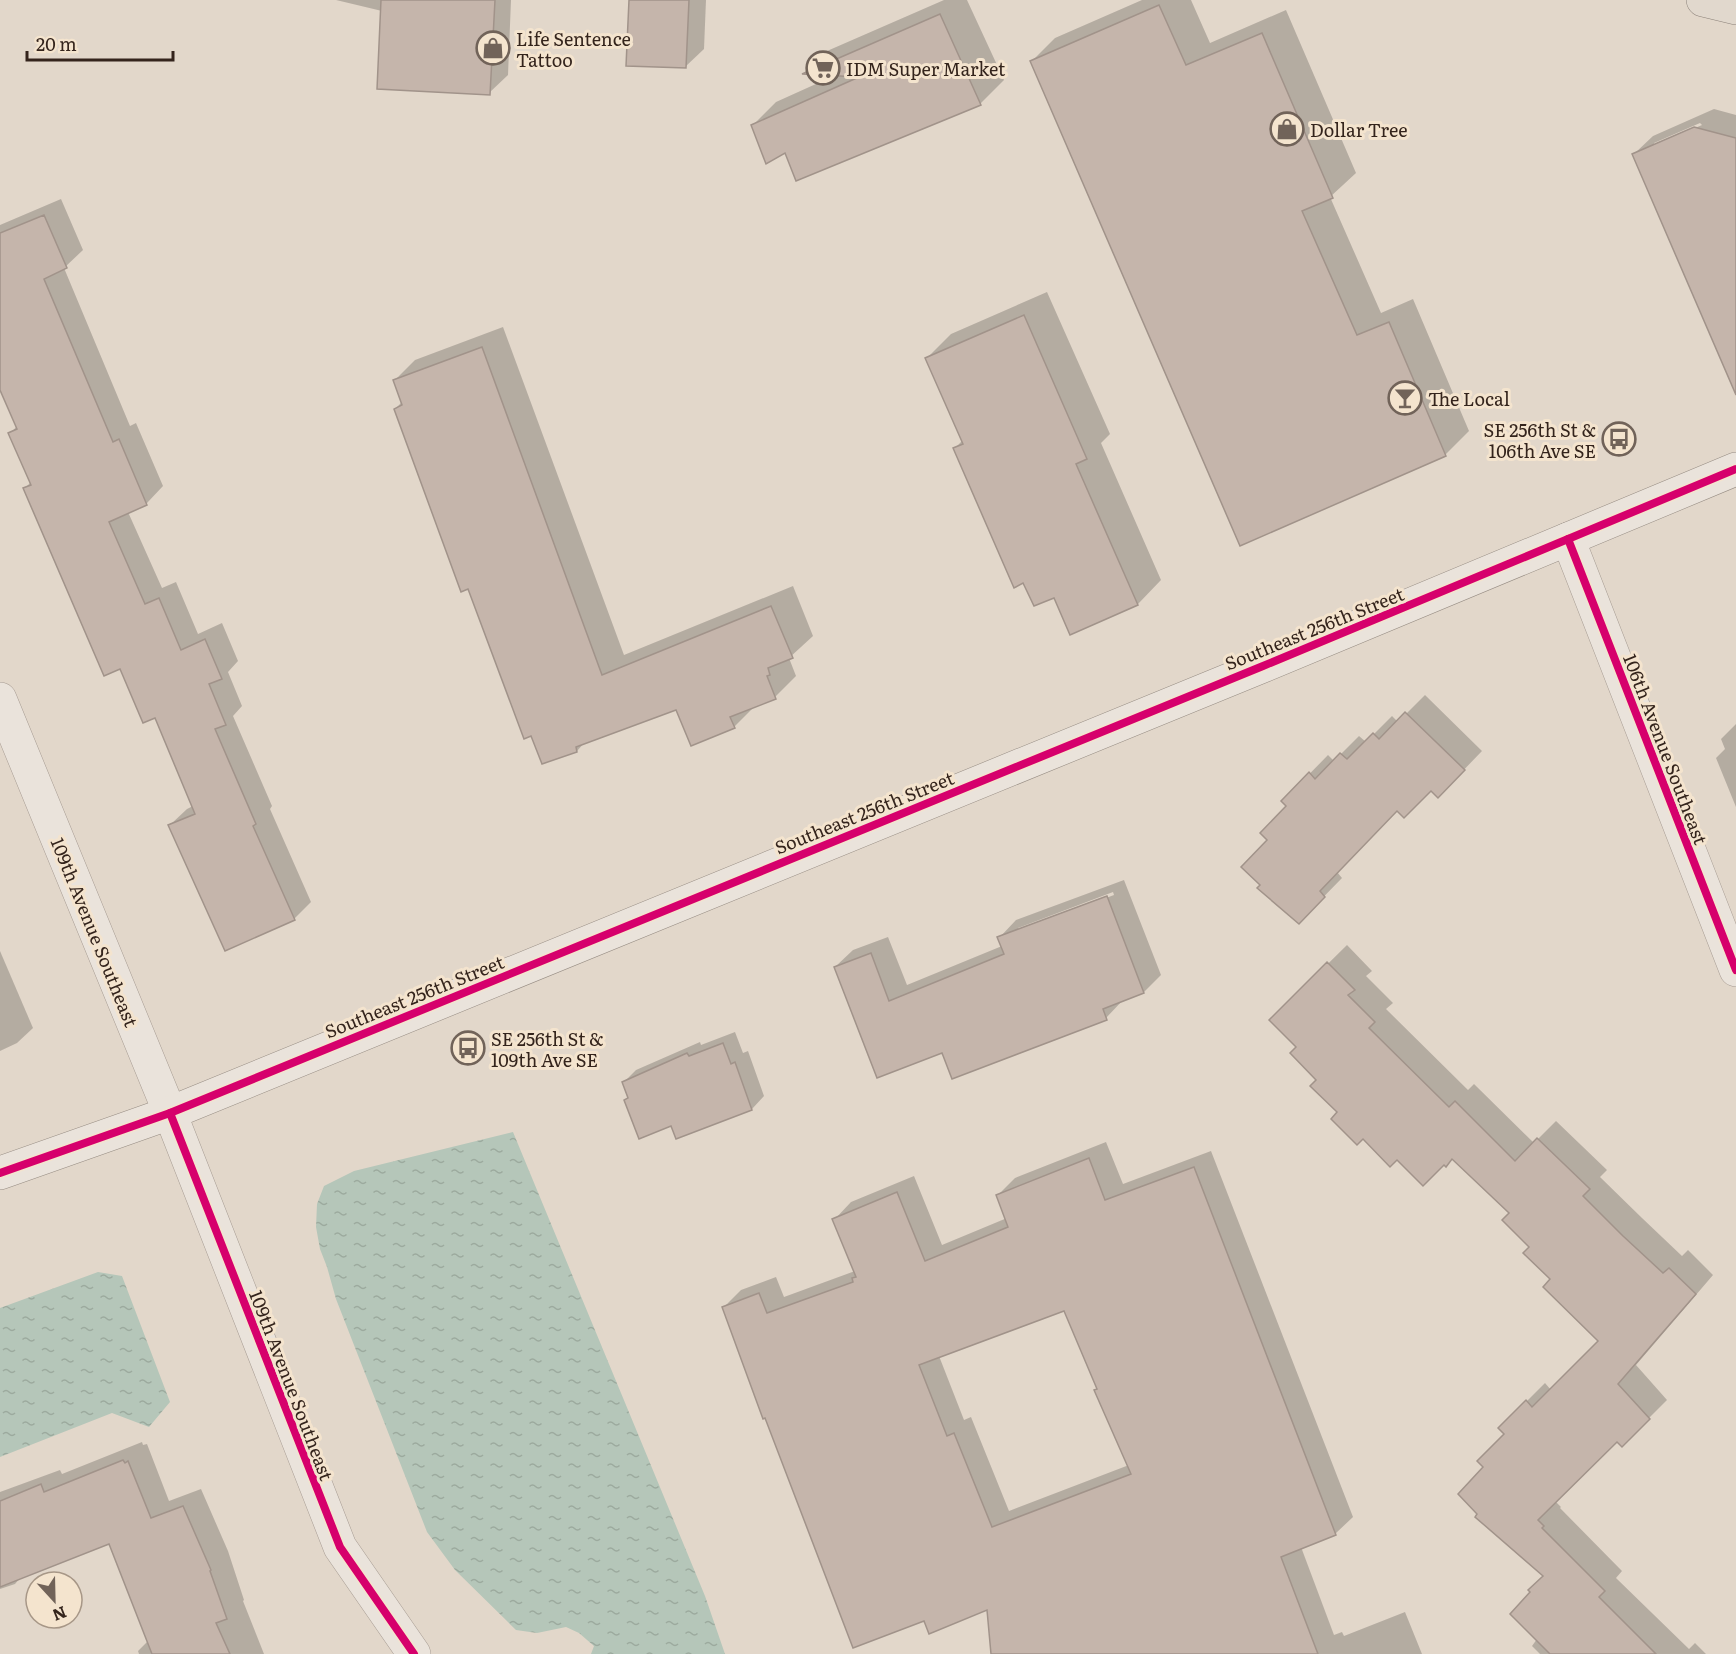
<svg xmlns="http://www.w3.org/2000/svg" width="1736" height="1654" viewBox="0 0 1736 1654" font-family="Literata,serif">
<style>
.water{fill:url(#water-ripples)}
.shadow{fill:#0003;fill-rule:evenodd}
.building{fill:#c5b5ab;stroke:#a1938a;stroke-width:1.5;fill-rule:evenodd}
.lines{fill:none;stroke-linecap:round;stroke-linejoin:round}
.minor-casing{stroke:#a79c93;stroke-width:34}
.tertiary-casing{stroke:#a79c93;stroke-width:34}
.secondary-casing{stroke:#968c83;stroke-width:34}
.primary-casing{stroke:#8c827a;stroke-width:34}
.minor{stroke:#eae3db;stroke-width:33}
.tertiary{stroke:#eae3db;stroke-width:33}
.secondary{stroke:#eae3db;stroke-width:33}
.primary{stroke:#e1d8cd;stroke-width:33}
.cycleway-casing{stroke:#f4e4ce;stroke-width:11}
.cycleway{stroke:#d6006c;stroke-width:8}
.labels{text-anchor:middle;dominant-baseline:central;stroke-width:6;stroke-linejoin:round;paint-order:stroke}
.poi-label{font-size:18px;fill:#34241c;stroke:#f4e4ce;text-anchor:start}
.street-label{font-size:18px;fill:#34241c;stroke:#f4e4ce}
</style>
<defs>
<pattern id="water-ripples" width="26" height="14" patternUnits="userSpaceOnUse" patternTransform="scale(1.5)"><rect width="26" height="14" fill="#b5c6b9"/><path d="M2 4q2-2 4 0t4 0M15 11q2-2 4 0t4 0" fill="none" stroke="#9caa9e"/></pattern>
</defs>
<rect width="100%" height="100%" fill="#e2d7ca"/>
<g class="water">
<polygon points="513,1132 705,1596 725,1654 591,1654 594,1646 579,1633 566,1627 537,1633 516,1630 455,1570 427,1532 336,1299 327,1267 320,1249 316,1227 317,1204 324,1186 354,1171"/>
<polygon points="98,1272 122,1276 170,1402 149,1427 112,1413 0,1457 0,1308"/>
</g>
<g class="shadow">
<polygon points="336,0 511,0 508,75 489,93 382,11"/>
<polygon points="631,0 706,0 704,49 685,67"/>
<polygon points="944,0 967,0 1004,80 980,104 785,150 752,126 776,102 838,74 805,73 827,51"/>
<polygon points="1142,0 1191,0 1210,43 1286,10 1356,173 1330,197 1381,313 1413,299 1469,431 1445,455 1031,62 1055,38"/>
<path d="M1714 109 1736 115V353L1634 154 1653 136ZM1700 123 1702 125 1654 146V143Z"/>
<polygon points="61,199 83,250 64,268 130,426 136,423 163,486 147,503 128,512 162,588 176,582 198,634 222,623 238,661 228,672 242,706 233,716 272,806 270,809 311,902 294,919 170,825 187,809 193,806 155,716 121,667 25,488 31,482 10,434 17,426 0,386 0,225"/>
<polygon points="1047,292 1110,434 1101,443 1161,580 1138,604 1071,633 1054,596 954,449 963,440 927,358 951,334"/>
<polygon points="503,327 624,655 793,586 813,636 789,658 796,676 775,697 756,705 734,727 677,709 585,742 577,751 469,587 395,409 402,402 394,381 415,360"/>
<polygon points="1425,695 1482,751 1456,778 1431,789 1398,809 1337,872 1342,878 1299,922 1269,840 1288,806 1283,801 1328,755 1334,761 1359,736 1366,742 1392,716 1398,722"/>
<polygon points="1736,724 1736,807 1716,758 1725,749 1721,739"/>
<path d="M1124 880 1161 975 1144 992 1123 1000 1106 1018 953 1077 943 1051 835 967 853 950 888 937 907 985 1002 946 999 938 1016 920ZM1113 892 1114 895 1018 931V928Z"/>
<polygon points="1347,945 1372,971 1366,976 1393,1003 1386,1009 1468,1090 1474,1084 1534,1143 1556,1121 1607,1170 1600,1177 1642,1218 1682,1256 1688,1250 1713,1275 1636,1365 1667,1400 1622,1445 1617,1439 1555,1501 1561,1507 1560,1508 1622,1571 1616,1578 1689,1649 1695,1643 1706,1654 1540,1654 1532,1646 1537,1639 1545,1575 1485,1467 1506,1434 1500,1428 1545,1383 1551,1390 1600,1341 1552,1279 1511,1213 1453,1157 1397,1158 1339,1112 1298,1047 1271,1020"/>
<polygon points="0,951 33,1028 17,1043 0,1051"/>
<polygon points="735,1032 743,1053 748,1051 764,1096 752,1109 676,1137 672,1124 625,1100 629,1096 624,1082 636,1070 700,1042 701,1045"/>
<path d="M1106 1142 1123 1184 1211 1151 1353 1517 1335 1534 1301 1547 1334 1635 1342 1632 1344 1636 1405 1612 1422 1654H993L989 1608 925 1619 723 1308 741 1290 776 1277 784 1297 855 1271 834 1220 851 1202 914 1176 942 1245 1007 1218 998 1195 1015 1178ZM1064 1309 1129 1465 1009 1511 971 1417 964 1420 939 1356Z"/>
<polygon points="142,1442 143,1445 147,1444 169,1501 201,1489 228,1551 244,1600 243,1601 264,1654 139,1654 138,1651 148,1641 110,1543 21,1577 15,1584 0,1589 0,1492 60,1470 62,1474"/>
</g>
<g class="building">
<polygon points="381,0 495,0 490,95 377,89"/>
<polygon points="629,0 689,0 686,68 626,66"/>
<polygon points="1159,5 1186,65 1262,33 1333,198 1302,211 1357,335 1389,322 1446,456 1240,546 1030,61"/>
<polygon points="940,14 981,105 796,181 785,153 766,164 751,125 859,77 802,74"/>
<polygon points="1694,127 1736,138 1736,395 1632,154"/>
<polygon points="44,215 67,268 44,279 113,442 119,439 147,505 109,522 145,604 159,598 181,650 205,639 222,679 209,684 226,725 215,729 256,824 253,826 295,920 225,951 168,825 195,814 155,718 143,723 120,669 104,676 23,488 31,485 8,433 17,429 0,390 0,233"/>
<polygon points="1024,315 1087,459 1076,464 1138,605 1070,635 1054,598 1034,606 1023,583 1014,588 953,448 963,444 925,358"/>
<polygon points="482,347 602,675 771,606 793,658 768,668 770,675 767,676 776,699 730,717 735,728 691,746 676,710 576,747 577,752 542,764 531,736 524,739 468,589 461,592 394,409 402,405 393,380"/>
<polygon points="1405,712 1465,770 1438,798 1431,791 1404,818 1397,811 1320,891 1325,897 1299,924 1257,888 1260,885 1241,867 1267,840 1260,833 1286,806 1281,801 1309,772 1315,779 1340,753 1347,759 1373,733 1379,739"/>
<polygon points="1107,896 1144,993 1103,1009 1107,1020 952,1079 942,1053 877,1078 834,967 871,953 889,1001 1004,954 997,937"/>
<polygon points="1327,962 1355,990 1348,995 1375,1022 1369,1028 1449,1107 1455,1101 1515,1161 1537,1138 1590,1189 1583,1196 1623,1236 1663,1273 1669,1268 1696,1294 1618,1384 1650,1419 1622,1447 1617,1442 1538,1520 1544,1526 1542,1528 1605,1591 1599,1597 1656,1654 1550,1654 1510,1614 1530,1592 1528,1590 1543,1576 1475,1517 1477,1514 1458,1494 1483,1467 1477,1461 1504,1434 1498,1428 1526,1400 1532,1407 1598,1341 1543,1287 1550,1279 1523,1253 1529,1247 1502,1220 1509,1213 1452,1159 1446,1167 1444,1165 1423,1186 1397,1160 1390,1167 1363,1139 1357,1145 1331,1119 1337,1112 1310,1086 1316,1080 1290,1053 1296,1047 1269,1020"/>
<polygon points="723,1043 731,1064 735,1062 752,1110 676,1139 671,1126 639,1139 624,1100 628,1098 622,1082 687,1053 689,1056"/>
<path d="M1089 1158 1105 1200 1194 1167 1336 1535 1281 1557 1318 1654H991L987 1610 929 1634 924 1621 853 1648 765 1418 763 1419 722 1307 759 1293 767 1313 853 1282 852 1278 856 1277 832 1219 897 1192 925 1261 1008 1227 996 1195ZM1064 1311 1097 1389 1094 1390 1131 1474 992 1527 954 1433 947 1436 919 1365Z"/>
<polygon points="123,1460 125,1463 128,1461 151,1518 183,1506 211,1570 210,1571 227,1619 216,1623 230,1654 152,1654 109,1544 0,1587 0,1501 41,1484 44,1492"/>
</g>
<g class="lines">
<g class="minor-casing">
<g id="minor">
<polyline points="1568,539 1736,970"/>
<polyline points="0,699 170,1113"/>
</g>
</g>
<g class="tertiary-casing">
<polyline id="tertiary" points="170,1113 340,1547 414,1654"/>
</g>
<g class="secondary-casing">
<polyline id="secondary" points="0,1173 170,1113 1263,666 1736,469"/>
</g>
<g class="primary-casing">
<polyline id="primary" points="1703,0 1736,8"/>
</g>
<use href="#minor" class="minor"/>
<use href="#tertiary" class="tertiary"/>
<use href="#secondary" class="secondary"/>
<use href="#primary" class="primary"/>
<g class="cycleway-casing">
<g id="cycleway">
<polyline points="1568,539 1736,970"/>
<polyline points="170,1113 340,1547 414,1654"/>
<polyline points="0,1173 170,1113 1263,666 1736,469"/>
</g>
</g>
<use href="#cycleway" class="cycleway"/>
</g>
<defs>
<g id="shop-ring" transform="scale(1.725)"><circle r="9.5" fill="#f4e4ce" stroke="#716359" stroke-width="1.5"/><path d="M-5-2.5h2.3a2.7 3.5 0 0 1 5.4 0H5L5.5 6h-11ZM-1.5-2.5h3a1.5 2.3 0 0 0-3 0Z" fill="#716359"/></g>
<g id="supermarket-ring" transform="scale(1.725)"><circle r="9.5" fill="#f4e4ce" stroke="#716359" stroke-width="1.5"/><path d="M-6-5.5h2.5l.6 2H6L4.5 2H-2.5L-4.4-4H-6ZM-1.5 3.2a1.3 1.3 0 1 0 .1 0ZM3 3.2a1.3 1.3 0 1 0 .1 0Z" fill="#716359"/></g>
<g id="bar-ring" transform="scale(1.725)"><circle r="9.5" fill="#f4e4ce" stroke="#716359" stroke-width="1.5"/><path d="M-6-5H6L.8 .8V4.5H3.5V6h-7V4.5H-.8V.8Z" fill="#716359"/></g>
<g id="bus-ring" transform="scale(1.725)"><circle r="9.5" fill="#f4e4ce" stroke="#716359" stroke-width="1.5"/><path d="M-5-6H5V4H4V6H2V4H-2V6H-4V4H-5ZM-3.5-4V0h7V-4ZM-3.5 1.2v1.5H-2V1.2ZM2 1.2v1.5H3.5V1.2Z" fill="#716359"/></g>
</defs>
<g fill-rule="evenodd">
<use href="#shop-ring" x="493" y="48"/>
<use href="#supermarket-ring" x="823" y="68"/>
<use href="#shop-ring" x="1287" y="129"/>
<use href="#bar-ring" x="1405" y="398"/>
<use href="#bus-ring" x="1619" y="439"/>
<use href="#bus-ring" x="468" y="1048"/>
</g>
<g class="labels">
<g class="poi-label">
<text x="516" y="38">Life Sentence<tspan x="516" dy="21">Tattoo</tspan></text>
<text x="846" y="68">IDM Super Market</text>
<text x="1310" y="129">Dollar Tree</text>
<text x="1428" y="398">The Local</text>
<text x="1596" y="429" text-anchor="end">SE 256th St &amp;<tspan x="1596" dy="21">106th Ave SE</tspan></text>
<text x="491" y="1038">SE 256th St &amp;<tspan x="491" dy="21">109th Ave SE</tspan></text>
</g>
<g class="street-label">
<text transform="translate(1314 628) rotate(-22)">Southeast 256th Street</text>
<text transform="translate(1666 749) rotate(69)">106th Avenue Southeast</text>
<text transform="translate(864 812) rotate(-22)">Southeast 256th Street</text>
<text transform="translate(95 932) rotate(68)">109th Avenue Southeast</text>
<text transform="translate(414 996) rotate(-22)">Southeast 256th Street</text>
<text transform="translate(292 1385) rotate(69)">109th Avenue Southeast</text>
</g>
</g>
<g transform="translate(54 1600) rotate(158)"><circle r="28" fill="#f4e4ce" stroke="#a79787" stroke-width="1.5"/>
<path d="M0-4.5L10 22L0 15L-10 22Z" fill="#716359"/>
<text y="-9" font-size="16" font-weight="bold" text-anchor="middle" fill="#34241c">N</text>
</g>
<path d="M27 51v9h146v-9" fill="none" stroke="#34241c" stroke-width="3"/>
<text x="36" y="51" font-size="18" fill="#34241c" stroke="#f4e4ce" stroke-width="4.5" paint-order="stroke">20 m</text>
</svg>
